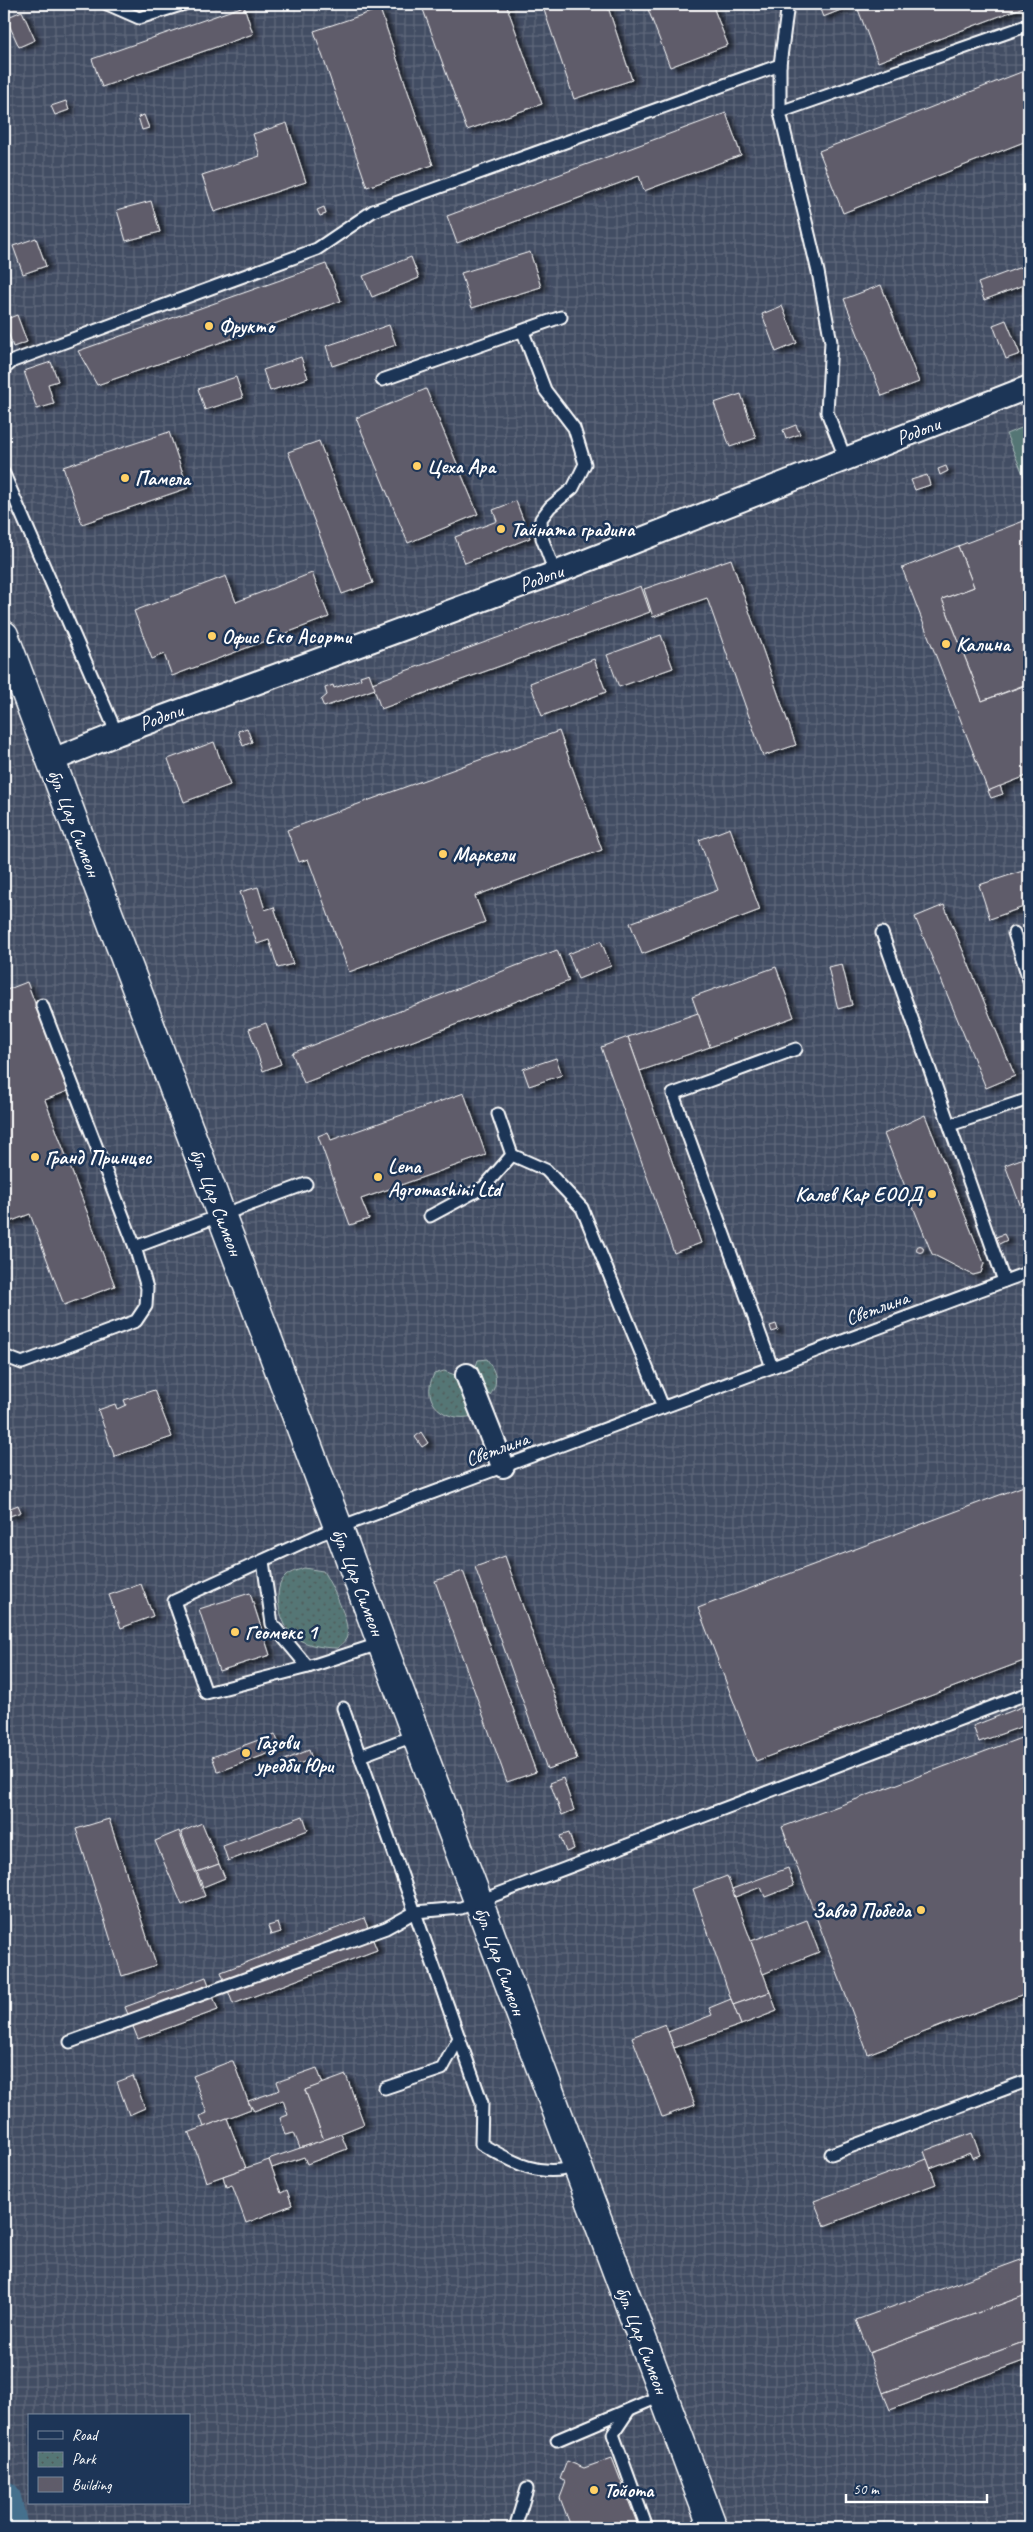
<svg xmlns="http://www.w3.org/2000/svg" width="1033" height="2532" viewBox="0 0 1033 2532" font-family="Caveat,sans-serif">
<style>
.industrial{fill:url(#industrial-grid);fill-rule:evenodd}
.green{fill:#557675;stroke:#aababa}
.park{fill:url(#park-dots);stroke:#aababa}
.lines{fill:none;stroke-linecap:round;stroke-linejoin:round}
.river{stroke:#456f8d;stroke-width:34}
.building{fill:#5f5c6a;stroke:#fff;filter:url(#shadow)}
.lane-casing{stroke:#fff;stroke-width:15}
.street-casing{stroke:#fff;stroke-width:26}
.secondary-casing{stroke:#fff;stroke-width:31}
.lane{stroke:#1d3557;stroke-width:11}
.street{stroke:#1d3557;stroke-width:22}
.secondary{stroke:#1d3557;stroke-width:28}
.poi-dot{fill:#ffd166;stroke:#1d3557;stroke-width:2}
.labels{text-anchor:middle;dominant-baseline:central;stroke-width:5;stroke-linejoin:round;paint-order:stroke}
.poi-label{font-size:20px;font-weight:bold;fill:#fff;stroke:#1d3557;text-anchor:start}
.street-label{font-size:20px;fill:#fff;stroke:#1d3557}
</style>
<defs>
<pattern id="industrial-grid" width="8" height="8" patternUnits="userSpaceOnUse" patternTransform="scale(1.25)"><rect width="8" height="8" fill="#434d64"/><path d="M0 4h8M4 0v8" fill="none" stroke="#5f687b"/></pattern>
<pattern id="park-dots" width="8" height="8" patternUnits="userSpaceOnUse" patternTransform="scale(1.25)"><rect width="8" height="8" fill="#557675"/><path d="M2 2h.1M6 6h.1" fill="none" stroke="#505d5c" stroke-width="1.8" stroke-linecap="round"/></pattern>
<filter id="shadow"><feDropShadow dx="5.5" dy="3" stdDeviation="2.5" flood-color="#0009"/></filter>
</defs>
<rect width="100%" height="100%" fill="#31415d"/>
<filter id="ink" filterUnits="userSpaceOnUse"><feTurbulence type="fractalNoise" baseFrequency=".02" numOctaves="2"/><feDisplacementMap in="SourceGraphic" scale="10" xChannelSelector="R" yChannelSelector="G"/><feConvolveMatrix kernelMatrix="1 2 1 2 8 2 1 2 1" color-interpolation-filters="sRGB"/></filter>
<g filter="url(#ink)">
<path class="industrial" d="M4 4H1029V2528H4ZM29 2416H189V2503H29Z"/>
<polygon class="green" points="1029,425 1029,488 1006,434"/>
<g class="park">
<path d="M487 1359C495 1371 500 1382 490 1395L485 1393 475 1369 478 1360Z"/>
<path d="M444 1371 455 1375 473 1416C446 1423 419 1403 434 1374Z"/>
<path d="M304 1568 323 1571C331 1584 353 1625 346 1639 344 1642 340 1645 338 1648 323 1648 301 1645 290 1633 280 1620 271 1588 286 1576 290 1572 299 1570 304 1568Z"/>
</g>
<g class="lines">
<polyline class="river" points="4,2498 11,2528"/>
</g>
<g class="building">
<polygon points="421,4 506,4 542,104 467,130"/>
<polygon points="542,4 607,4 632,80 574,99"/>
<polygon points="646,4 712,4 728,45 670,67"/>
<polygon points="818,4 1029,4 1029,5 878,62 856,4 823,17"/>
<polygon points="244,6 253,34 102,87 92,59"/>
<polygon points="380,9 433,165 367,187 314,31"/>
<polygon points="22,11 35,40 19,47 6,18"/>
<polygon points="1029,69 1029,140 843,213 819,151"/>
<polygon points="66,101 69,110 55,115 51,106"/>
<polygon points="726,113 741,155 644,191 639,176 457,243 447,216"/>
<polygon points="144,115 149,128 142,130 138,117"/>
<polygon points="287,123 306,182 214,212 202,175 260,156 253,134"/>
<polygon points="151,201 160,232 126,241 117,210"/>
<polygon points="324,207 326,214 320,216 317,210"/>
<polygon points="36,238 46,266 23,274 13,246"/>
<polygon points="530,252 541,287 472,308 461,273"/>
<polygon points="411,257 419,278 372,297 363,276"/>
<polygon points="326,264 341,301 97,385 78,351"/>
<polygon points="1029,264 1029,283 984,300 978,283"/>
<polygon points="881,285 919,382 882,396 844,299"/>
<polygon points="782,306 797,343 776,352 762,314"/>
<polygon points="17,315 27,342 13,347 4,320"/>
<polygon points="1006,320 1020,354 1006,359 993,325"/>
<polygon points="389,325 396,345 332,366 326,346"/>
<polygon points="301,357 308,378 270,391 263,370"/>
<polygon points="51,362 58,381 48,384 54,404 37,409 24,371"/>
<polygon points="236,377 243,398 205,410 198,389"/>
<polygon points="426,389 478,514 408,543 356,418"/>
<polygon points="741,394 756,438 730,447 714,403"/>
<polygon points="796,425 800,434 786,439 783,430"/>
<polygon points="169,432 188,488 82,524 63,467"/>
<polygon points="319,441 373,583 342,594 288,452"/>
<polygon points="946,466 948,471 940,475 938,469"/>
<polygon points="927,475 930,485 915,490 911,480"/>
<polygon points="516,501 530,538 465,563 455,537 497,521 493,510"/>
<polygon points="1029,519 1029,683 982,701 942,599 974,587 958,546"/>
<polygon points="958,546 974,587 942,599 982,701 1029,684 1029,775 988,791 902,568"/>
<polygon points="731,559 796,745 763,756 707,598 653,617 644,589"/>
<polygon points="312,573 329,617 172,676 164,654 152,659 134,611 226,576 236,602"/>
<polygon points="641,586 650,612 381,709 372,683"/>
<polygon points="661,635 673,668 619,687 607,655"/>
<polygon points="594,659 606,692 542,716 530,683"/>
<polygon points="369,673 375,689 324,707 321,700 327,695 325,688 333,685 334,688 361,679 360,676"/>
<polygon points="247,728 252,742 243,746 238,731"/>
<polygon points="559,731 602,850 475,896 485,922 349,972 308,859 299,862 287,830"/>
<polygon points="214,742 230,785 184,802 168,759"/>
<polygon points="1000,786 1003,794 991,798 988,791"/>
<polygon points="730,828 760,910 642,954 630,923 718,890 699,840"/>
<polygon points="1029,869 1029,905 990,919 979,885"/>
<polygon points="258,887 265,910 274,907 293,964 278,968 269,940 257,944 240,892"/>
<polygon points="944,905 1015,1076 986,1088 915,917"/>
<polygon points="601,941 611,966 578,979 568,954"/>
<polygon points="557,950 569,981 304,1083 292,1053"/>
<polygon points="842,964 852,1005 838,1009 828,967"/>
<polygon points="776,967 794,1017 710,1047 692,997"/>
<polygon points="27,982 68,1091 45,1100 115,1286 64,1305 30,1214 4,1224 4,991"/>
<polygon points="698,1013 710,1047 640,1071 628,1037"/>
<polygon points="266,1023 281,1064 263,1071 249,1029"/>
<polygon points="628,1037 701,1243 674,1253 601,1047"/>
<polygon points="556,1058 562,1075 529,1086 523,1069"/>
<polygon points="464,1093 486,1155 361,1199 369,1219 350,1225 318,1136 328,1132 331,1140"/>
<polygon points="925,1115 984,1263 981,1273 973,1275 932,1254 884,1134"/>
<polygon points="1029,1156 1029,1204 1021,1207 1005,1165"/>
<polygon points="1004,1234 1007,1240 999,1244 996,1237"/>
<circle cx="920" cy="1249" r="3.5"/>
<polygon points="776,1324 778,1330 772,1332 770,1326"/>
<polygon points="154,1390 172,1437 115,1456 115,1458 98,1410 115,1404 117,1409 126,1405 124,1400"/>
<polygon points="421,1432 428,1443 422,1447 415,1437"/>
<polygon points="1029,1484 1029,1659 756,1761 698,1608"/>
<polygon points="18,1505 21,1512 7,1517 5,1510"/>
<polygon points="505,1556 577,1759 547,1769 475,1567"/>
<polygon points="463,1571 536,1772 507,1782 435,1581"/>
<polygon points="141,1584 153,1616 121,1628 109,1595"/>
<polygon points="250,1593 270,1655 219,1671 199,1609"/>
<polygon points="1029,1704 1029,1724 979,1742 973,1726"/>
<polygon points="275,1734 281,1749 218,1772 212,1757"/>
<polygon points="1029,1735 1029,1992 868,2054 782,1827"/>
<polygon points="309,1750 312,1759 285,1769 282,1761"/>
<polygon points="563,1778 574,1810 562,1815 550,1783"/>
<polygon points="303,1816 308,1830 228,1861 223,1846"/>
<polygon points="109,1819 156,1965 122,1976 76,1829"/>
<polygon points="202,1823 219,1864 197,1872 181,1832"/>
<polygon points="179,1831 205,1896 182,1905 155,1841"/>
<polygon points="569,1833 574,1849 566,1852 560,1836"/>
<polygon points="219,1864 225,1878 203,1887 197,1872"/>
<polygon points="788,1868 794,1886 765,1897 761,1887 735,1897 732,1889"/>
<polygon points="727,1876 770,1992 733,2005 693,1889"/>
<polygon points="364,1918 377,1950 233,2004 221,1972"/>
<polygon points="807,1920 819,1952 763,1974 751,1941"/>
<polygon points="278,1923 281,1932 271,1935 268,1926"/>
<polygon points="206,1977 218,2010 138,2039 125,2007"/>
<polygon points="770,1992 777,2011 741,2025 733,2005"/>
<polygon points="731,1999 741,2025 674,2048 668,2032 712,2015 709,2008"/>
<polygon points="665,2024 695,2105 662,2117 632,2037"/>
<polygon points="231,2061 233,2061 251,2109 204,2127 200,2116 207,2113 193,2076"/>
<polygon points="317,2068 323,2084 305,2090 324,2140 300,2148 294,2133 285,2135 280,2118 288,2115 283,2100 254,2111 248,2101 280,2090 277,2082"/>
<polygon points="346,2075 364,2124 324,2140 305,2090"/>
<polygon points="133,2076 145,2108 129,2115 117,2082"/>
<polygon points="227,2118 246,2168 206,2182 190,2133 188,2133"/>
<polygon points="972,2133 980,2155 972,2158 970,2153 930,2168 924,2151"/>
<polygon points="341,2134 347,2149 307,2164 304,2157 272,2168 269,2160 271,2158"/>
<polygon points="927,2159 936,2184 824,2226 814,2201"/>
<polygon points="269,2160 281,2193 287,2190 292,2205 246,2223 232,2185 226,2187 223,2176"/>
<polygon points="1029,2257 1029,2294 869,2353 856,2320"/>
<polygon points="1029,2294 1029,2340 883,2393 869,2353"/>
<polygon points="1029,2340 1029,2359 890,2410 883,2393"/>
<polygon points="612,2458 639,2528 559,2528 570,2524 560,2498 566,2482 560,2479 567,2461 584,2468"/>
</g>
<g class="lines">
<g class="lane-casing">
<g id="lane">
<polyline points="107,4 139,18 184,4"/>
<polyline points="785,4 787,11 780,65 780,112 818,272 831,342 827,412 846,460"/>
<polyline points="780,112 1029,25"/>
<polyline points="523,332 545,390 574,428 585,464 573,488 550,507 541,519 542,538 555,573"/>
<polyline points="4,369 13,361 317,249 373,211 780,65"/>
<polyline points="382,380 561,317"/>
<polyline points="4,474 117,734"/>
<polyline points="882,933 1004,1281"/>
<polyline points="1014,933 1029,980"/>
<polyline points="498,1114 512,1155 546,1170 582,1208 663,1407"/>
<polyline points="950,1125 1029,1099"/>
<polyline points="430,1216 484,1187 512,1155"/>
<polyline points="135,1247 306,1184"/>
<polyline points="4,1356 22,1363 136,1321 146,1306 147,1288 135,1247 42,1005"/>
<polyline points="772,1367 673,1094 796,1049"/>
<polyline points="263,1561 272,1624 308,1667 382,1643"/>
<polyline points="308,1667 206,1693 174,1601 321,1534 1029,1272"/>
<path d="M343 1708 482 2103 481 2144C512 2162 540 2179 577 2166"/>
<polyline points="360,1756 416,1735"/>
<polyline points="70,2042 386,1928 415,1912 461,1908 1029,1693"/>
<polyline points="385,2088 442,2069 459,2038"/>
<polyline points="831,2154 1029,2080"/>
<polyline points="629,2410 613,2434 647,2528"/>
<polyline points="557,2440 663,2395"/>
<polyline points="515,2528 527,2489"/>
</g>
</g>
<g class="street-casing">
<g id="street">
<polyline points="50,761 117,734 555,573 1029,387"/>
<polyline points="467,1375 503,1466"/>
</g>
</g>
<g class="secondary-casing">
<polyline id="secondary" points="4,635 713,2528"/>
</g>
<use href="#lane" class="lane"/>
<use href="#street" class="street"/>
<use href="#secondary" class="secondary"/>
</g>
</g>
<g class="poi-dot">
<circle cx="209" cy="326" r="5"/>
<circle cx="417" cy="466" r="5"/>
<circle cx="125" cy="478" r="5"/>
<circle cx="501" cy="529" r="5"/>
<circle cx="212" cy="636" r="5"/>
<circle cx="946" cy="644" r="5"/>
<circle cx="443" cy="854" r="5"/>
<circle cx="35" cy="1157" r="5"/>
<circle cx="378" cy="1177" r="5"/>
<circle cx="932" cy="1194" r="5"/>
<circle cx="235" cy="1632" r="5"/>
<circle cx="246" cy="1753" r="5"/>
<circle cx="921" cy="1910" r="5"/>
<circle cx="594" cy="2490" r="5"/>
</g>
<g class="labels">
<g class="poi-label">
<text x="219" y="326">Фрукто</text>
<text x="427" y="466">Цеха Ара</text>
<text x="135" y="478">Памела</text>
<text x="511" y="529">Тайната градина</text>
<text x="222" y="636">Офис Еко Асорти</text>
<text x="956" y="644">Калина</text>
<text x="453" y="854">Маркели</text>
<text x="45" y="1157">Гранд Принцес</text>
<text x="388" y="1166">Lena<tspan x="388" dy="23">Agromashini Ltd</tspan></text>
<text x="922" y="1194" text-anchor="end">Калев Кар ЕООД</text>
<text x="245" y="1632">Геомекс 1</text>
<text x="256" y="1742">Газови<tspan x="256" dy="23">уредби Юри</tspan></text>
<text x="911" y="1910" text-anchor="end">Завод Победа</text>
<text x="604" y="2490">Тойота</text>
</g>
<g class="street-label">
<text transform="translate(918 431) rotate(-21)">Родопи</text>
<text transform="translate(541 578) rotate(-20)">Родопи</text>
<text transform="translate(161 717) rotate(-20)">Родопи</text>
<text transform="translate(74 823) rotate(69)">бул. Цар Симеон</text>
<text transform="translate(216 1202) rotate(69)">бул. Цар Симеон</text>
<text transform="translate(877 1308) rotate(-20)">Светлина</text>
<text transform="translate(497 1449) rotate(-20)">Светлина</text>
<text transform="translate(358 1582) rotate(69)">бул. Цар Симеон</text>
<text transform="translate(500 1961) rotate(70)">бул. Цар Симеон</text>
<text transform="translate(642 2340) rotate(69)">бул. Цар Симеон</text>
</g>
</g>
<rect width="1033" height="2532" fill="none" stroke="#1d3557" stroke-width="20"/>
<rect x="10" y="10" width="1013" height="2512" fill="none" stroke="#fff" stroke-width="2" filter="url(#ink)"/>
<rect x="28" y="2414" width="162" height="90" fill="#1d3557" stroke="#77869a"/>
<rect x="38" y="2431" width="25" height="8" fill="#1d3557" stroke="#77869a"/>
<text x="72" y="2440" font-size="15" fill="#ffffff">Road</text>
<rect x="38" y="2452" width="25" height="15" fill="url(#park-dots)" stroke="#77869a"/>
<text x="72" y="2464" font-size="15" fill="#ffffff">Park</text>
<rect x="38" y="2477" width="25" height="15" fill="#5f5c6a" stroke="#77869a"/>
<text x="72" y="2490" font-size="15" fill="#ffffff">Building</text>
<path d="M846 2494v8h141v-8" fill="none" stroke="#ffffff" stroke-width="2.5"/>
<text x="853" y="2494" font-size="15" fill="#ffffff" stroke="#1d3557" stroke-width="4" paint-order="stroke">50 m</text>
</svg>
